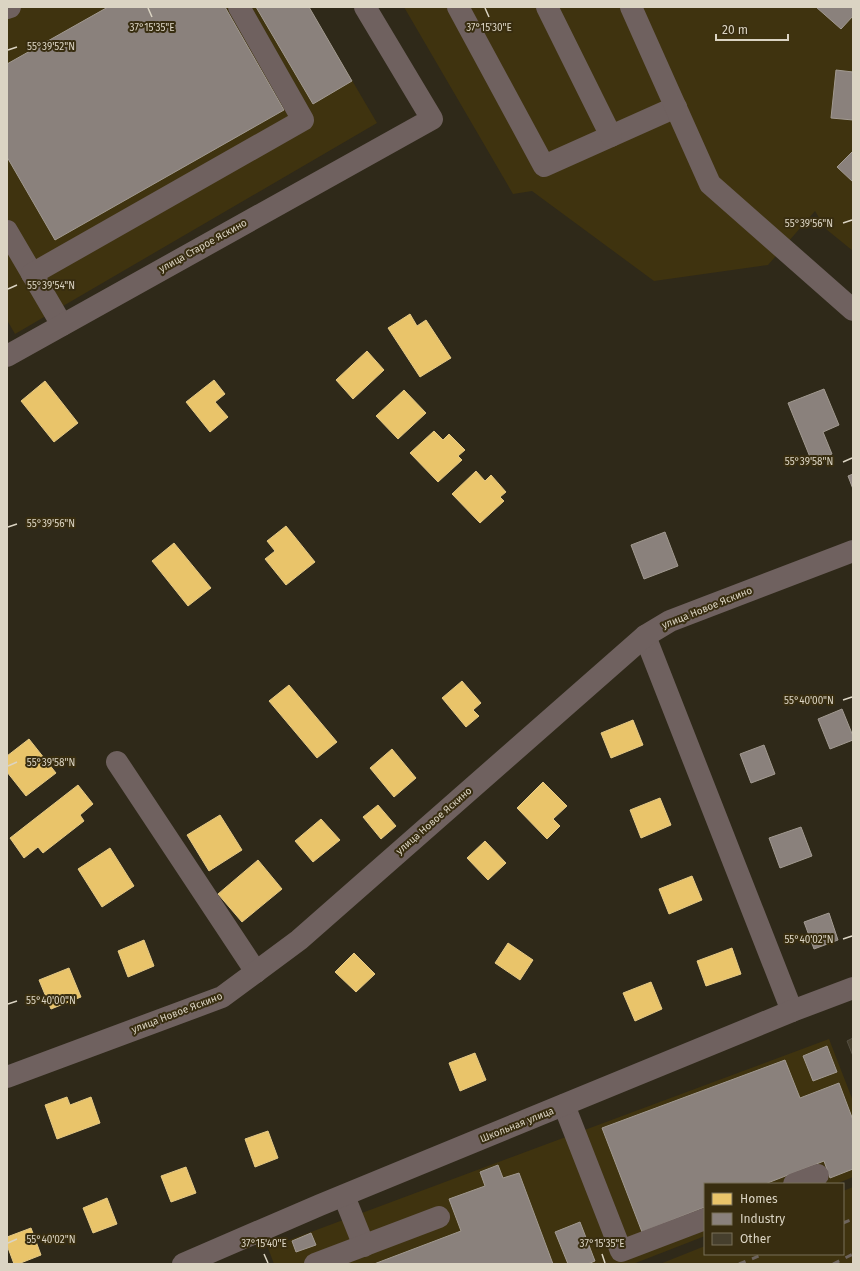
<svg xmlns="http://www.w3.org/2000/svg" width="860" height="1271" viewBox="0 0 860 1271" font-family="'Fira Sans',sans-serif">
<style>
.built{fill:#3f330f}
.homes{fill:#e9c46a;stroke:#e5c985}
.industry{fill:#8a817c;stroke:#a29a91}
.building{fill:#463f2d;stroke:#544e41}
.lines{fill:none;stroke-linecap:round;stroke-linejoin:round}
.minor{stroke:#6f615f;stroke-width:22}
.rail{stroke:#6d645d;stroke-width:3;stroke-dasharray:7 7;stroke-linecap:butt}
.ticks{fill:none;stroke:#dbd4c3;stroke-width:1.5}
.labels{text-anchor:middle;dominant-baseline:central;stroke-width:4;stroke-linejoin:round;paint-order:stroke}
.street-label{font-size:10px;fill:#dbd4c3;stroke:#382d10}
.ticks-label{font-size:10px;text-anchor:middle;fill:#dbd4c3;stroke:#382d10;stroke-width:4;stroke-linejoin:round;paint-order:stroke}
</style>
<rect width="100%" height="100%" fill="#2f2919"/>
<g class="built">
<polygon points="7,7 309,7 377,123 15,334 7,320"/>
<polygon points="404,7 853,7 853,251 826,229 815,211 768,265 654,281 532,191 513,194"/>
<polygon points="829,1039 853,1101 853,1177 836,1184 705,1184 705,1236 633,1264 274,1264 268,1248"/>
<polygon points="853,1187 853,1264 660,1264 705,1246 705,1254 843,1254 843,1191"/>
</g>
<g class="homes">
<polygon points="410,314 417,326 426,320 451,358 420,377 388,328"/>
<polygon points="367,351 384,370 353,399 336,380"/>
<polygon points="214,380 225,394 215,402 228,417 210,432 186,402"/>
<polygon points="45,381 78,423 54,442 21,401"/>
<polygon points="404,390 426,413 398,439 376,416"/>
<polygon points="434,431 443,440 449,434 465,450 458,456 462,460 438,482 410,453"/>
<polygon points="476,471 485,481 491,475 506,492 500,497 504,501 480,523 452,494"/>
<polygon points="286,526 315,562 286,585 265,559 275,551 267,541"/>
<polygon points="174,543 211,588 188,606 152,561"/>
<polygon points="462,681 481,703 473,710 479,716 466,727 442,698"/>
<polygon points="289,685 337,742 317,758 269,701"/>
<polygon points="633,720 643,745 611,758 601,733"/>
<polygon points="29,739 56,773 26,796 7,772 7,756"/>
<polygon points="392,749 416,778 394,797 370,768"/>
<polygon points="543,782 567,806 553,819 560,826 547,839 517,808"/>
<polygon points="78,785 93,804 80,815 84,821 43,853 38,847 24,858 10,838"/>
<polygon points="660,798 671,825 641,838 630,810"/>
<polygon points="378,805 396,826 381,839 363,817"/>
<polygon points="220,815 242,850 209,871 187,835"/>
<polygon points="321,819 340,840 313,862 295,841"/>
<polygon points="485,841 506,863 488,880 467,858"/>
<polygon points="110,848 134,886 102,907 78,869"/>
<polygon points="258,860 282,889 242,922 218,894"/>
<polygon points="692,876 702,900 669,914 659,889"/>
<polygon points="144,940 154,966 128,977 118,951"/>
<polygon points="508,943 533,960 520,980 495,963"/>
<polygon points="732,948 741,974 706,986 697,961"/>
<polygon points="354,953 375,974 356,992 335,972"/>
<polygon points="69,968 81,997 51,1009 39,980"/>
<polygon points="651,982 662,1009 635,1021 623,993"/>
<polygon points="475,1053 486,1080 460,1091 449,1063"/>
<polygon points="67,1097 70,1105 91,1097 100,1123 57,1139 45,1105"/>
<polygon points="268,1131 278,1158 255,1167 245,1139"/>
<polygon points="186,1167 196,1193 171,1202 161,1176"/>
<polygon points="107,1198 117,1224 93,1233 83,1208"/>
<polygon points="31,1228 41,1255 18,1264 14,1264 7,1245 7,1237"/>
</g>
<g class="industry">
<polygon points="108,7 225,7 284,110 55,240 7,157 7,64"/>
<polygon points="256,7 309,7 352,81 313,104"/>
<polygon points="816,7 853,7 853,16 841,29"/>
<polygon points="836,70 853,72 853,120 831,118"/>
<polygon points="853,151 853,182 837,167"/>
<polygon points="824,389 839,425 823,432 832,454 812,462 788,403"/>
<polygon points="853,474 853,489 848,476"/>
<polygon points="665,532 678,566 644,579 631,545"/>
<polygon points="842,709 853,736 853,740 830,749 818,719"/>
<polygon points="764,745 775,774 751,783 740,754"/>
<polygon points="801,827 812,856 780,868 769,838"/>
<polygon points="829,913 838,940 814,949 804,922"/>
<polygon points="827,1046 837,1072 813,1081 803,1056"/>
<polygon points="785,1060 800,1098 839,1083 853,1120 853,1169 830,1178 824,1161 765,1184 705,1184 705,1207 642,1232 602,1128"/>
<polygon points="498,1165 503,1178 519,1173 553,1264 374,1264 461,1231 449,1199 485,1186 480,1172"/>
<polygon points="580,1222 595,1261 588,1264 568,1264 555,1232"/>
<polygon points="311,1233 316,1245 296,1252 292,1241"/>
</g>
<polygon class="building" points="853,1038 853,1056 847,1041"/>
<g class="lines">
<g class="minor">
<polyline points="458,7 544,166 676,107"/>
<polyline points="547,7 611,136"/>
<polyline points="631,7 710,184 853,310"/>
<polyline points="7,8 10,7"/>
<polyline points="7,231 62,325"/>
<polyline points="32,274 303,120 239,7"/>
<polyline points="7,356 432,119 365,7"/>
<polyline points="645,636 792,1011"/>
<polyline points="117,762 256,972"/>
<polyline points="7,1077 222,997 299,940 645,636 670,621 853,551"/>
<polyline points="564,1105 621,1251 705,1219"/>
<polyline points="794,1184 818,1175"/>
<polyline points="344,1196 364,1246"/>
<polyline points="183,1264 320,1205 792,1011 853,988"/>
<polyline points="315,1264 439,1217"/>
</g>
<g class="rail">
<polyline points="843,1223 853,1219"/>
<polyline points="739,1264 764,1254"/>
<polyline points="833,1264 853,1254"/>
</g>
</g>
<path class="ticks" d="M148 8 152 17M485 8 489 17M8 50 17 47M843 223 852 220M8 289 17 285M843 462 852 458M8 527 17 524M843 700 852 697M8 766 17 762M843 939 852 936M8 1004 17 1001M8 1243 17 1239M264 1254 268 1263M602 1254 605 1263"/>
<g class="labels">
<g class="street-label">
<text transform="translate(203 246) rotate(-29)">улица Старое Яскино</text>
<text transform="translate(707 608) rotate(-22)">улица Новое Яскино</text>
<text transform="translate(434 821) rotate(-41)">улица Новое Яскино</text>
<text transform="translate(177 1013) rotate(-21)">улица Новое Яскино</text>
<text transform="translate(517 1125) rotate(-22)">Школьная улица</text>
</g>
</g>
<g class="ticks-label">
<text x="152" y="31">37°15'35"E</text>
<text x="489" y="31">37°15'30"E</text>
<text x="51" y="50">55°39'52"N</text>
<text x="809" y="227">55°39'56"N</text>
<text x="51" y="289">55°39'54"N</text>
<text x="809" y="465">55°39'58"N</text>
<text x="51" y="527">55°39'56"N</text>
<text x="809" y="704">55°40'00"N</text>
<text x="51" y="766">55°39'58"N</text>
<text x="809" y="943">55°40'02"N</text>
<text x="51" y="1004">55°40'00"N</text>
<text x="51" y="1243">55°40'02"N</text>
<text x="264" y="1247">37°15'40"E</text>
<text x="602" y="1247">37°15'35"E</text>
</g>
<rect width="860" height="1271" fill="none" stroke="#dbd4c3" stroke-width="16"/>
<rect x="704" y="1183" width="140" height="72" fill="#382d10" stroke="#797058"/>
<rect x="712" y="1193" width="20" height="12" fill="#e9c46a" stroke="#797058"/>
<text x="740" y="1203" font-size="12" fill="#dbd4c3">Homes</text>
<rect x="712" y="1213" width="20" height="12" fill="#8a817c" stroke="#797058"/>
<text x="740" y="1223" font-size="12" fill="#dbd4c3">Industry</text>
<rect x="712" y="1233" width="20" height="12" fill="#463f2d" stroke="#797058"/>
<text x="740" y="1243" font-size="12" fill="#dbd4c3">Other</text>
<path d="M716 34v6h72v-6" fill="none" stroke="#dbd4c3" stroke-width="2"/>
<text x="722" y="34" font-size="12" fill="#dbd4c3" stroke="#382d10" stroke-width="3" paint-order="stroke">20 m</text>
</svg>
